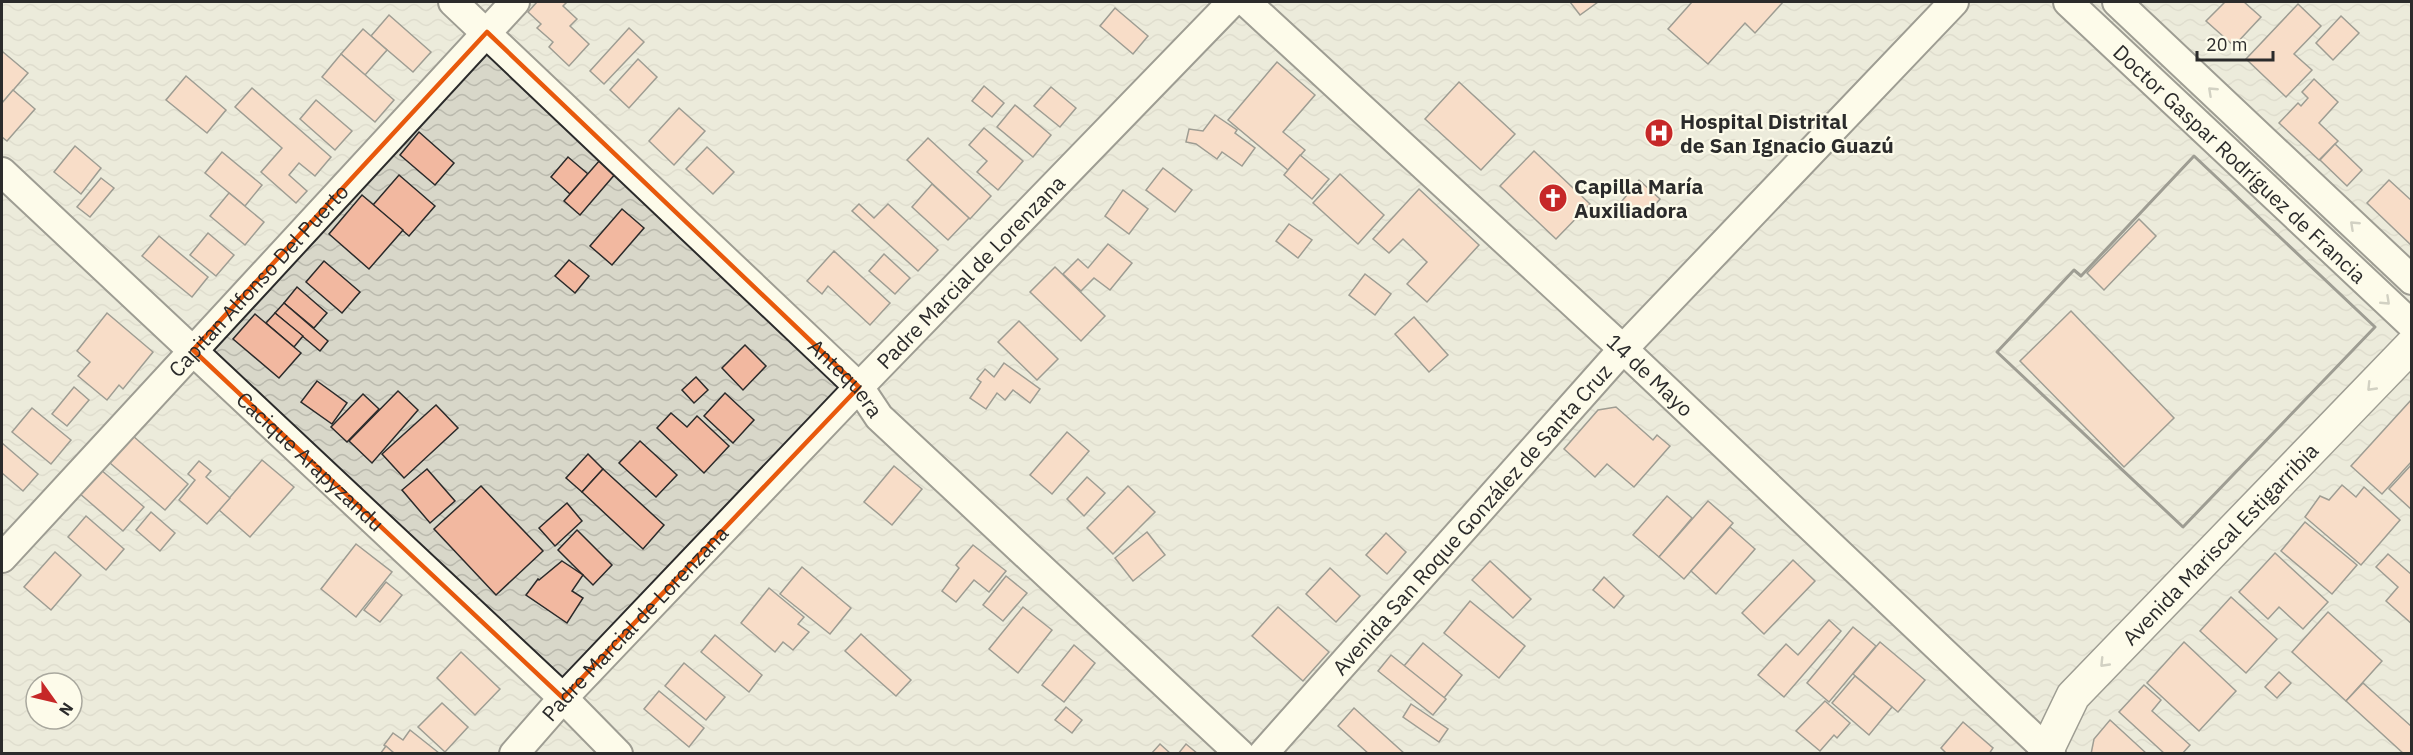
<svg xmlns="http://www.w3.org/2000/svg" width="2413" height="755" viewBox="0 0 2413 755" font-family="'IBM Plex Sans',sans-serif">
<style>
.water{fill:url(#water-waves);stroke:#74746e;stroke-width:1.5;fill-rule:evenodd}
.building{fill:#f2b8a0;stroke:#2b2b2b;stroke-width:1.5}
.lines{fill:none;stroke-linecap:round;stroke-linejoin:round}
.minor-casing{stroke:#2b2b2b;stroke-width:32}
.highway-casing{stroke:#2b2b2b;stroke-width:36}
.minor{stroke:#fdfbea;stroke-width:28}
.highway{stroke:#fdfbea;stroke-width:33}
.wall{stroke:#2b2b2b;stroke-width:3}
.oneway{stroke:#9e9d94}
.marked{fill:none;stroke:#e8590c;stroke-width:4.5;stroke-linejoin:round}
.labels{text-anchor:middle;dominant-baseline:central;stroke-width:4.5;stroke-linejoin:round;paint-order:stroke}
.poi-label{font-size:21px;font-weight:bold;fill:#2b2b2b;stroke:#fdfbea;text-anchor:start}
.street-label{font-size:21px;fill:#2b2b2b;stroke:#fdfbea}
</style>
<defs>
<pattern id="water-waves" width="16" height="10" patternUnits="userSpaceOnUse" patternTransform="scale(1.5)"><rect width="16" height="10" fill="#d8d7c9"/><path d="M0 5q4-4 8 0t8 0" fill="none" stroke="#bab9ad"/></pattern>
</defs>
<rect width="100%" height="100%" fill="#fdfbea"/>
<path class="water" d="M2 2H2411V753H2ZM36 683H72V719H36Z"/>
<g class="building">
<polygon points="537,2 567,2 563,6 577,19 570,26 589,44 569,66 549,47 553,42 537,28 541,24 528,12"/>
<polygon points="1570,2 1598,2 1580,15"/>
<polygon points="1692,2 1783,2 1755,33 1745,23 1708,64 1668,29"/>
<polygon points="2225,2 2244,2 2261,17 2234,46 2206,21"/>
<polygon points="2298,4 2321,26 2294,54 2312,70 2286,97 2246,59"/>
<polygon points="1115,8 1148,36 1133,54 1100,26"/>
<polygon points="389,15 431,52 413,72 371,36"/>
<polygon points="2341,16 2359,33 2333,60 2316,43"/>
<polygon points="629,28 644,42 604,84 590,71"/>
<polygon points="363,29 387,50 365,75 341,54"/>
<polygon points="3,52 28,73 2,103 2,54"/>
<polygon points="341,54 394,100 375,122 322,77"/>
<polygon points="638,59 657,77 629,108 610,90"/>
<polygon points="1277,62 1315,95 1283,132 1305,150 1288,170 1228,120"/>
<polygon points="186,76 226,110 207,133 166,100"/>
<polygon points="2314,79 2338,102 2319,123 2338,141 2319,160 2279,123 2298,103 2301,106 2308,98 2302,92"/>
<polygon points="1459,82 1515,134 1481,170 1425,119"/>
<polygon points="984,86 1004,103 992,117 972,101"/>
<polygon points="1051,87 1076,108 1060,127 1034,106"/>
<polygon points="252,88 331,157 315,176 299,163 289,175 307,191 296,203 261,172 282,148 235,107"/>
<polygon points="13,90 35,109 7,141 2,137 2,103"/>
<polygon points="316,100 352,131 335,150 300,119"/>
<polygon points="1015,105 1051,135 1033,157 997,127"/>
<polygon points="679,108 705,131 674,165 649,141"/>
<polygon points="1215,115 1237,130 1235,133 1255,148 1242,166 1222,152 1217,159 1196,144 1186,142 1189,129 1203,131"/>
<polygon points="984,128 1023,161 998,190 977,172 987,161 969,145"/>
<polygon points="419,132 454,163 435,185 400,155"/>
<polygon points="928,138 991,196 970,219 907,160"/>
<polygon points="2335,144 2362,170 2347,186 2320,160"/>
<polygon points="75,146 101,168 81,194 54,172"/>
<polygon points="707,147 734,172 713,194 686,169"/>
<polygon points="1534,151 1590,204 1556,239 1500,186"/>
<polygon points="222,152 262,185 245,206 205,173"/>
<polygon points="1300,155 1329,179 1312,199 1284,175"/>
<polygon points="568,157 588,174 570,194 551,177"/>
<polygon points="600,160 616,173 580,215 564,201"/>
<polygon points="1163,168 1192,190 1175,212 1146,190"/>
<polygon points="1340,174 1384,215 1358,244 1313,203"/>
<polygon points="399,175 435,206 409,236 373,205"/>
<polygon points="101,178 114,188 90,217 77,207"/>
<polygon points="1639,180 1660,199 1643,219 1622,201"/>
<polygon points="2389,180 2412,201 2412,246 2367,203"/>
<polygon points="932,184 969,218 948,240 912,207"/>
<polygon points="1419,189 1479,245 1427,302 1407,284 1427,262 1403,239 1389,253 1373,239"/>
<polygon points="1123,190 1148,209 1129,234 1105,216"/>
<polygon points="229,193 264,222 245,245 210,216"/>
<polygon points="362,195 403,230 369,269 329,234"/>
<polygon points="859,204 874,218 888,204 938,250 918,271 852,211"/>
<polygon points="622,209 644,228 612,265 590,246"/>
<polygon points="2139,219 2156,236 2104,290 2087,273"/>
<polygon points="1289,224 1312,240 1298,258 1276,241"/>
<polygon points="208,233 234,255 216,276 190,255"/>
<polygon points="159,236 208,277 192,297 142,256"/>
<polygon points="1108,244 1132,263 1110,290 1094,278 1081,291 1063,274 1078,259 1088,268"/>
<polygon points="834,251 890,303 870,325 828,286 822,294 807,281"/>
<polygon points="884,254 910,278 895,294 869,271"/>
<polygon points="569,260 589,276 575,293 555,276"/>
<polygon points="324,261 360,292 342,313 306,282"/>
<polygon points="1055,267 1105,316 1081,341 1030,292"/>
<polygon points="1365,274 1391,294 1375,315 1349,295"/>
<polygon points="297,287 327,313 314,328 284,303"/>
<polygon points="284,303 328,341 320,351 275,313"/>
<polygon points="2071,311 2174,418 2124,467 2020,361"/>
<polygon points="107,313 153,352 123,389 119,385 107,400 78,376 90,362 77,351"/>
<polygon points="275,313 303,336 294,347 266,323"/>
<polygon points="255,314 301,353 279,378 233,339"/>
<polygon points="1414,317 1448,355 1429,372 1395,334"/>
<polygon points="1019,321 1058,359 1037,380 998,342"/>
<polygon points="745,345 766,366 743,390 722,368"/>
<polygon points="1004,363 1040,389 1030,403 1013,390 1005,400 997,393 986,409 970,398 981,382 977,379 985,369 994,377"/>
<polygon points="696,377 708,390 694,403 682,390"/>
<polygon points="317,381 347,403 332,424 301,402"/>
<polygon points="74,387 89,400 67,426 52,414"/>
<polygon points="398,391 418,410 372,463 349,441"/>
<polygon points="725,393 754,420 733,443 704,416"/>
<polygon points="363,394 379,409 347,442 331,427"/>
<polygon points="2412,399 2412,461 2382,494 2351,466"/>
<polygon points="436,405 458,428 404,478 382,454"/>
<polygon points="1616,407 1653,440 1657,435 1670,446 1634,487 1607,464 1595,477 1564,449 1598,410"/>
<polygon points="32,408 71,440 51,464 12,432"/>
<polygon points="671,413 687,427 697,416 729,446 704,473 657,428"/>
<polygon points="1067,432 1089,451 1052,494 1030,475"/>
<polygon points="133,436 188,484 165,510 110,463"/>
<polygon points="640,441 677,475 656,497 619,463"/>
<polygon points="2,443 38,474 23,491 2,473"/>
<polygon points="588,454 603,469 582,492 566,478"/>
<polygon points="262,460 294,487 250,537 219,510"/>
<polygon points="199,461 211,471 206,477 230,498 207,524 179,500 195,480 188,474"/>
<polygon points="2412,464 2412,510 2389,489"/>
<polygon points="894,466 922,489 892,525 864,502"/>
<polygon points="100,469 144,507 123,531 79,493"/>
<polygon points="427,469 455,501 430,523 402,490"/>
<polygon points="603,469 664,525 643,549 582,492"/>
<polygon points="1087,477 1105,493 1084,516 1067,499"/>
<polygon points="2342,485 2356,497 2364,487 2400,520 2361,565 2305,517 2320,496 2329,500"/>
<polygon points="481,486 543,551 496,595 434,529"/>
<polygon points="1128,486 1155,512 1113,554 1087,528"/>
<polygon points="1667,496 1692,518 1659,557 1633,535"/>
<polygon points="1708,501 1733,523 1684,579 1659,557"/>
<polygon points="567,503 582,521 555,546 539,528"/>
<polygon points="151,512 175,533 160,551 136,530"/>
<polygon points="86,516 124,549 106,570 68,537"/>
<polygon points="2305,522 2357,565 2332,594 2281,551"/>
<polygon points="1730,527 1755,549 1716,594 1691,571"/>
<polygon points="577,530 612,565 593,585 558,550"/>
<polygon points="1147,532 1165,555 1133,581 1115,558"/>
<polygon points="1386,533 1406,552 1387,574 1366,555"/>
<polygon points="356,544 392,572 356,617 321,589"/>
<polygon points="973,545 1006,571 989,592 974,580 956,602 942,591 959,568 956,565"/>
<polygon points="55,552 81,575 51,610 24,587"/>
<polygon points="2275,553 2328,602 2303,629 2279,607 2268,619 2239,592"/>
<polygon points="2388,554 2412,575 2412,624 2386,601 2398,587 2376,567"/>
<polygon points="1793,560 1815,581 1764,634 1742,613"/>
<polygon points="562,561 583,575 572,591 583,598 567,623 526,595 538,579 539,580"/>
<polygon points="1490,561 1531,599 1513,618 1472,580"/>
<polygon points="802,567 851,608 830,634 780,594"/>
<polygon points="1330,568 1360,596 1336,622 1306,594"/>
<polygon points="1006,576 1027,593 1003,621 983,605"/>
<polygon points="1604,577 1624,596 1614,608 1593,590"/>
<polygon points="386,582 402,595 380,622 364,610"/>
<polygon points="769,588 804,617 798,624 809,632 793,650 783,642 775,652 741,623"/>
<polygon points="2231,597 2277,639 2246,673 2200,631"/>
<polygon points="1470,601 1525,646 1499,678 1444,633"/>
<polygon points="1023,607 1052,630 1018,673 989,649"/>
<polygon points="1278,607 1329,652 1303,681 1252,636"/>
<polygon points="2328,612 2382,661 2346,701 2292,652"/>
<polygon points="1829,620 1841,631 1784,697 1758,675 1786,644 1798,655"/>
<polygon points="1853,627 1876,646 1829,702 1807,683"/>
<polygon points="861,634 911,680 896,696 845,651"/>
<polygon points="715,635 762,675 749,692 701,652"/>
<polygon points="1880,642 1925,680 1898,712 1853,674"/>
<polygon points="2184,642 2236,691 2199,731 2147,683"/>
<polygon points="1423,643 1462,675 1444,698 1404,666"/>
<polygon points="1074,645 1095,663 1064,702 1042,685"/>
<polygon points="461,652 500,689 475,715 437,678"/>
<polygon points="1391,655 1446,699 1433,715 1378,671"/>
<polygon points="684,663 725,697 706,720 665,686"/>
<polygon points="2279,672 2291,683 2277,698 2265,687"/>
<polygon points="1855,676 1892,707 1869,735 1832,703"/>
<polygon points="2363,683 2412,727 2412,754 2404,754 2346,701"/>
<polygon points="2144,685 2161,700 2152,711 2190,745 2182,754 2165,754 2119,712"/>
<polygon points="659,691 704,728 689,747 644,709"/>
<polygon points="1825,701 1850,723 1837,738 1834,735 1820,751 1796,731"/>
<polygon points="442,703 468,727 445,752 418,727"/>
<polygon points="1411,704 1448,729 1439,742 1403,717"/>
<polygon points="1066,707 1082,720 1072,733 1055,720"/>
<polygon points="1354,708 1405,754 1369,754 1338,726"/>
<polygon points="2110,720 2146,753 2146,754 2091,754 2094,739"/>
<polygon points="1963,722 1993,748 1989,754 1947,754 1941,748"/>
<polygon points="410,730 439,753 439,754 395,754 384,745 393,733 403,740"/>
<polygon points="1160,744 1171,754 1151,754"/>
<polygon points="1186,744 1198,754 1178,754"/>
<polygon points="386,746 395,754 380,754"/>
</g>
<g class="lines">
<g class="minor-casing">
<g id="minor">
<path id="s1" d="M453 2 859 387 879 417 1240 754"/>
<path id="s2" d="M1246 2 1623 349 2051 754"/>
<path id="s3" d="M2068 2 2412 325"/>
<polyline points="2117,2 2412,280"/>
<path id="s4" d="M2 172 563 698 618 754"/>
<path id="s5" d="M2 558 515 2"/>
<path id="s6" d="M514 754 563 698 859 387 1232 2"/>
<path id="s7" d="M1263 754 1623 349 1954 2"/>
</g>
</g>
<g class="highway-casing">
<g id="highway">
<path id="s8" d="M2045 754 2073 696 2412 345"/>
</g>
</g>
<use href="#minor" class="minor"/>
<use href="#highway" class="highway"/>
<polygon class="wall" points="2194,156 2375,327 2183,527 1997,352 2074,270 2081,276"/>
</g>
<defs><path id="oneway-chevron" d="M-2-3.5L2.5 0L-2 3.5" fill="none" stroke-width="1.6" stroke-linecap="round" stroke-linejoin="round" transform="scale(1.5)"/></defs>
<g class="oneway">
<use href="#oneway-chevron" transform="translate(2212 91) rotate(-137)"/>
<use href="#oneway-chevron" transform="translate(2354 225) rotate(-137)"/>
<use href="#oneway-chevron" transform="translate(2386 301) rotate(43)"/>
<use href="#oneway-chevron" transform="translate(2371 387) rotate(134)"/>
<use href="#oneway-chevron" transform="translate(2104 663) rotate(134)"/>
</g>
<path d="M0 0H2413V755H0ZM487 32 859 387 563 698 193 350Z" fill="#fdfbea" fill-opacity=".55" fill-rule="evenodd"/>
<path class="marked" d="M487 32 859 387 563 698 193 350Z"/>
<defs>
<g id="hospital-disc" transform="scale(1.5)"><circle r="9.5" fill="#c62828" stroke="#fdfbea"/><path d="M-5-5h3v3.5h4V-5h3V5h-3V1.5h-4V5h-3Z" fill="#fff"/></g>
<g id="church-disc" transform="scale(1.5)"><circle r="9.5" fill="#c62828" stroke="#fdfbea"/><path d="M-1.2-6h2.4v3.5h3.3v2.4h-3.3V6h-2.4V-.1h-3.3v-2.4h3.3Z" fill="#fff"/></g>
</defs>
<g fill-rule="evenodd">
<use href="#hospital-disc" x="1659" y="133"/>
<use href="#church-disc" x="1553" y="198"/>
</g>
<g class="labels">
<g class="poi-label">
<text x="1680" y="121">Hospital Distrital<tspan x="1680" dy="24">de San Ignacio Guazú</tspan></text>
<text x="1574" y="186">Capilla María<tspan x="1574" dy="24">Auxiliadora</tspan></text>
</g>
<g class="street-label">
<text stroke="none"><textPath href="#s3" startOffset="236">Doctor Gaspar Rodríguez de Francia</textPath></text>
<text stroke="none"><textPath href="#s6" startOffset="664">Padre Marcial de Lorenzana</textPath></text>
<text stroke="none"><textPath href="#s5" startOffset="378">Capitan Alfonso Del Puerto</textPath></text>
<text stroke="none"><textPath href="#s2" startOffset="550">14 de Mayo</textPath></text>
<text stroke="none"><textPath href="#s1" startOffset="544">Antequera</textPath></text>
<text stroke="none"><textPath href="#s4" startOffset="423">Cacique Arapyzandu</textPath></text>
<text stroke="none"><textPath href="#s7" startOffset="314">Avenida San Roque González de Santa Cruz</textPath></text>
<text stroke="none"><textPath href="#s8" startOffset="276">Avenida Mariscal Estigarribia</textPath></text>
<text stroke="none"><textPath href="#s6" startOffset="178">Padre Marcial de Lorenzana</textPath></text>
</g>
</g>
<rect width="2413" height="755" fill="none" stroke="#2b2b2b" stroke-width="6"/>
<g transform="translate(54 701) rotate(124)"><circle r="28" fill="#fdfbea" stroke="#a9a89e" stroke-width="1.5"/>
<path d="M0-4.5L10 22L0 15L-10 22Z" fill="#c62828"/>
<text y="-9" font-size="16" font-weight="bold" text-anchor="middle" fill="#2b2b2b">N</text>
</g>
<path d="M2197 51v9h76v-9" fill="none" stroke="#2b2b2b" stroke-width="3"/>
<text x="2206" y="51" font-size="18" fill="#2b2b2b" stroke="#fdfbea" stroke-width="4.5" paint-order="stroke">20 m</text>
</svg>
